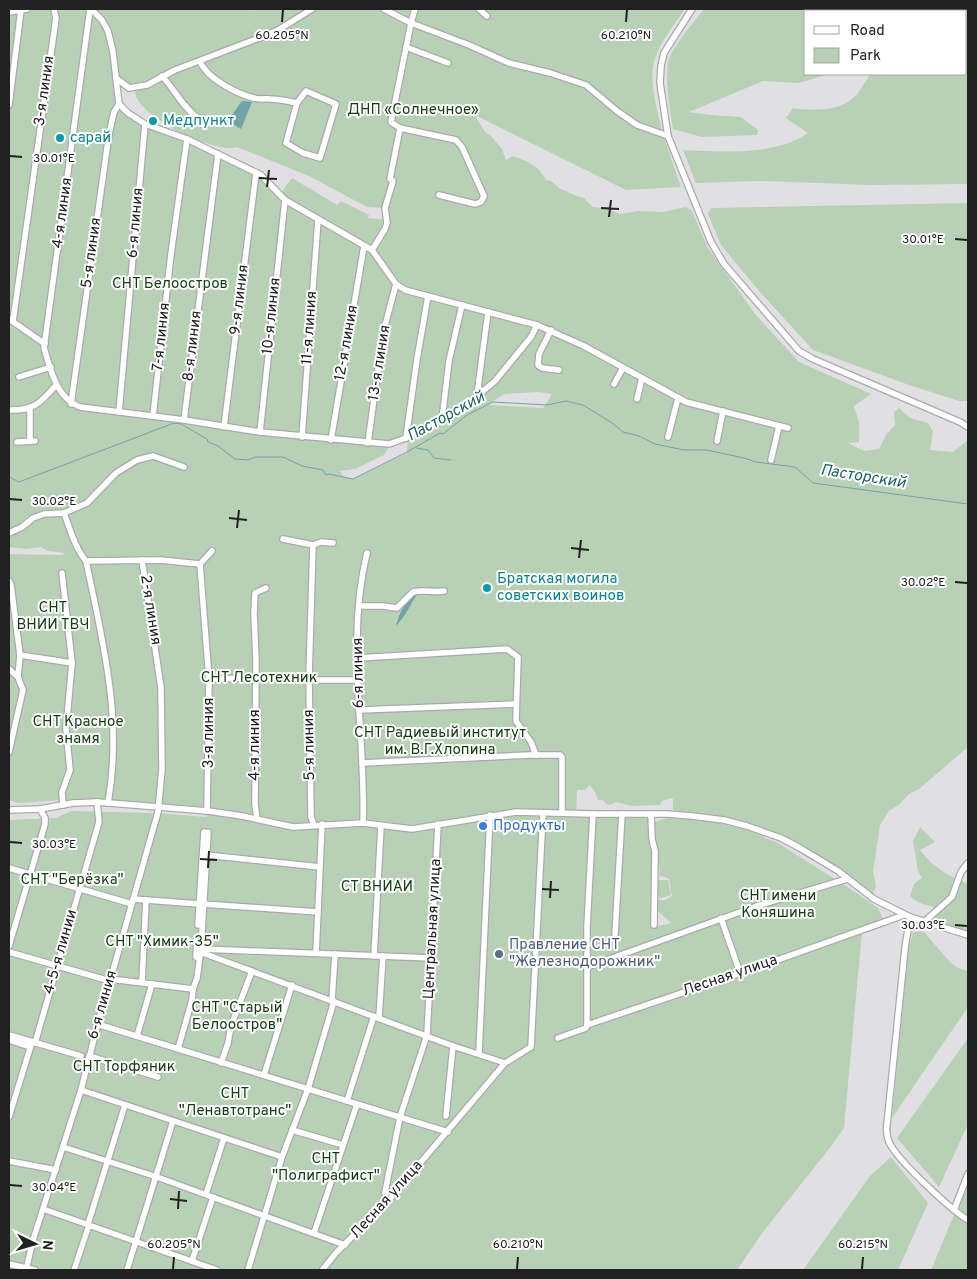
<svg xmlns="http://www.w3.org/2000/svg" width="977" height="1279" viewBox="0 0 977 1279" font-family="Overpass,sans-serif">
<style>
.green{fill:#b8d0b5;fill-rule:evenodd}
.water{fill:#71a4a5}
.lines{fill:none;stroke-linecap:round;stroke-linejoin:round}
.stream{stroke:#71a4a5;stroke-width:1}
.minor-casing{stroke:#aaaaac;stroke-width:8}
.minor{stroke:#fff;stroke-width:5.5}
.ticks{fill:none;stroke:#212122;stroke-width:2}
.culture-dot{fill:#0f9aa8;stroke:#fff;stroke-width:2}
.shop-dot{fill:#3f7fe0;stroke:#fff;stroke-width:2}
.service-dot{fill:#5c6f8a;stroke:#fff;stroke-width:2}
.labels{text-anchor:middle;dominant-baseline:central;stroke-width:4;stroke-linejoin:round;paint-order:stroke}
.street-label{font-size:15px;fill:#212122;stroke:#fff}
.park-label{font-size:15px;fill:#143d13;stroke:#fff}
.culture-label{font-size:15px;fill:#0d838f;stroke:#fff;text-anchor:start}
.shop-label{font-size:15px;fill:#366cbe;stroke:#fff;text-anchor:start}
.service-label{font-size:15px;fill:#4e5e75;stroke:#fff;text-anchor:start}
.water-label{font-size:16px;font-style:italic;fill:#1d6264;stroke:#fff}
.ticks-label{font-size:12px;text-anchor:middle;fill:#212122;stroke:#fff;stroke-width:4;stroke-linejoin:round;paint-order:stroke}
</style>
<rect width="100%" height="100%" fill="#e0e0e2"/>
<g class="green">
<path d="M9 9H248L251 11 253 9H307L272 30 213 55 174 68 162 73 151 82 130 89 117 79 118 96 128 113 261 175 280 194 292 178 337 205 341 201 369 215 368 218 387 220 385 208 367 207 309 176 237 147C217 155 135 116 135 91L144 88 160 79 240 47 316 9H685C674 25 659 43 654 62 646 92 671 157 681 187L626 190 475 115 485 132 491 136 502 149 506 160 513 156C528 161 539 166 546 180L551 181 559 188 572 194 584 198 593 207 609 209 620 214 639 211 663 212 686 207 692 211 708 248 755 314 799 362 871 394 854 406 859 422V442L848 443 864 451 879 449 886 435 895 425 894 412 899 408 910 418 928 423 933 431 930 450 953 452 968 440V747L919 789 909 794 900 804 889 811 880 825 873 872 876 886 873 893C851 883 833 864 812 851 770 824 723 816 673 810V799L671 798 662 801 660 805 632 806 616 802 610 805 606 804 603 800H598L595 792 590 785 585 790H577L576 813 651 815 654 927 671 923C666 917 659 914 655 907L657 897 658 900H665L672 896 669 879 665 877 659 876 660 869 654 839V823C679 808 735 825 763 833L764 838 776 842 846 886 878 908 885 923 862 931 844 1128 832 1145 763 1232 737 1270H9V820L56 818 71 811 158 813 206 817 208 811 102 803 95 798 18 803 9 800V554L63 555 64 553 48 551 41 547 27 549 9 547ZM538 392 552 394 543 408 487 405 504 394ZM408 437 407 453 353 479 343 476 340 471 355 469 384 455 391 444ZM416 594 413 602 395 624C400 614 405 598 416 594Z"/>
<path d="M704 9H968V184L871 185 761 181 696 183 683 150C722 152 775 156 808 133L786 118 793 108C814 111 842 112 857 94 862 87 866 80 871 74H966V11H806V74H829L799 83 763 81 689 112 710 115 741 117 758 130 757 135 702 137 673 129C670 108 665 85 668 63 671 48 694 22 704 9Z"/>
<polygon points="968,203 968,401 959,401 909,385 813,350 760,292 721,245 708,214 711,208"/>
<path d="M920 827 935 842 920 850C934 868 947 875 968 884V935L925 922 938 909C927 904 919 905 910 896L914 884 922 878 918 871 913 841Z"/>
<polygon points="656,880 668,880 671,895 659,899"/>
<polygon points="923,931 951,963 958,968 968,971 968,1007 892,1118 908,952 913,932"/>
<polygon points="968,1038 968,1124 939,1187 897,1138"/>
<polygon points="891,1157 928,1203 898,1270 803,1270 870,1176"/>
<polygon points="968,1181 968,1270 931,1270"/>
</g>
<g class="water">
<polygon points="244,101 252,102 241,129 228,121 241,102"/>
<path d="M416 593V596C410 606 404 618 396 626 398 614 406 600 416 593Z"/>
</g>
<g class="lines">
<g class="stream">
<polyline points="416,448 428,450 434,458 451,460"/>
<polyline points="9,477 19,482 174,423 181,424 207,439 208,442 218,446 235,459 247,460 256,457 283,457 302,466 323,470 326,475 329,474 353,479 407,452 440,433 443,434 467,415 493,402 547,405 566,401 583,405 612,423 623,432 639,436 655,444 684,450 707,450 744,458 756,462 795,467 813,483 968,504"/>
</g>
<g class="minor-casing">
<g id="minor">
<path d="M90 9 44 348C51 370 56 398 80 407L184 420 260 432 389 444 406 438 471 401 495 381 531 337 537 325"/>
<polyline points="91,9 102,20 108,31 113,52 119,104 128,113 145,124 187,139 261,175 285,200 372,250 385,229 387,223 385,208 393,181 390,179 400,128 391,122 411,23 415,9"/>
<polyline points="384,9 411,23 469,45 509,63 550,73 586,85 617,111 637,125 668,136"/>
<polyline points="479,9 487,16"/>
<polyline points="692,9 664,53 661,66 660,83 668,136 711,242 724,264 799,351 813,359 960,422 968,427"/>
<polyline points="9,12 27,9"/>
<polyline points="406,47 448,63"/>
<path d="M200 62C208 79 237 94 254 98 260 100 265 98 270 99 279 99 288 101 297 103"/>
<path d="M162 76C175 90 183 108 199 119L202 118"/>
<polyline points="116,78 129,88 147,85 175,70 259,38 278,30 312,9"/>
<polygon points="306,91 336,104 320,158 303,153 286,143 297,103"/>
<polyline points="9,105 21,10"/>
<polyline points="400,128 456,140 462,147 484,196 481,202 475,204 439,195"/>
<polyline points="372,250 396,284 405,290 537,325 584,346 686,402 788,428"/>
<polyline points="9,319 45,344"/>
<polyline points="13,321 56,18 54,9"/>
<polyline points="551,330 539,354 538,365 542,368 559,370"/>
<polyline points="19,377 51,367"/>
<polyline points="614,384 623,368"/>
<polyline points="477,395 488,312"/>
<polyline points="637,399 642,378"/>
<polyline points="71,404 109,134 114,112 119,104"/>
<path d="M9 410C33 411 41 403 56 385"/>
<polyline points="119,412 145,124"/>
<polyline points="153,416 171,254 187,139"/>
<polyline points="442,419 449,361 462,305"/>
<polyline points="184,420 218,154"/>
<polyline points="224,427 256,173"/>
<polyline points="260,432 285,200"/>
<polyline points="302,437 318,220"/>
<polyline points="668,437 678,398"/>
<polyline points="406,438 417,359 428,296"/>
<polyline points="331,440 364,246"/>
<polyline points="30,441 30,408"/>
<polyline points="717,441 723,411"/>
<polyline points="17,442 35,441"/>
<polyline points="368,443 383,333 396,284"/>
<polyline points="771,460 779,426"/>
<path d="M64 513C70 529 75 548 86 561 103 642 123 720 108 803"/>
<polyline points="9,533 22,527 33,518 44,514 64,513 87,503 116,473 137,460 153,456 184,467"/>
<polyline points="283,539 313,545 321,542 333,543"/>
<polyline points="313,545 309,676 311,817 314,825"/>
<polyline points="86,561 160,560 200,564"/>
<polyline points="200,564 209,679 207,811"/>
<polyline points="200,564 212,551"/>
<polyline points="62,573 72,663 66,729 70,770 62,792 63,805"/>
<polyline points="9,581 11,585 20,655 18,677 23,690 9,752"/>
<path d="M359 606H383L397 608 413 592C424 589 433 593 444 591"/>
<polyline points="20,655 72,663"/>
<polyline points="358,658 507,649 518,657 516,721 531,742 536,755"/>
<polyline points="9,669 18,677"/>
<polyline points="209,679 300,677 319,680 359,680"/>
<polyline points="359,710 516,704"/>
<polyline points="362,763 530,755 560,755 562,757 562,813"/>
<polyline points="9,810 40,809 73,803 97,802 208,811 242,816 293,827 363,823 412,829 516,812 593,814 667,814 692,816 724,820 747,826 781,838 800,848 838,871 874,899 910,917 968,935"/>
<polyline points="651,814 652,839 655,851 654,925"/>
<polyline points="257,819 255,804 256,660 254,613 255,593 266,588"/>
<path d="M363 823C366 734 345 642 367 553"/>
<polyline points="206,855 320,867"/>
<polyline points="9,868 132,904"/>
<polyline points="133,899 199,904"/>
<polyline points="203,904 318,912"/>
<path d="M910 917 905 948 888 1115C887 1124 885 1133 889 1142 897 1160 950 1209 968 1220"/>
<polyline points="721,918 740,973"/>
<polyline points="924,922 952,897 961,872 968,863"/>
<polyline points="198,925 204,832"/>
<polyline points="615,934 622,814"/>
<polyline points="9,946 45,824 45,818 40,809"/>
<polyline points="201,949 431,958"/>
<polyline points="9,952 110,981"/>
<polyline points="200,952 453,1046 505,1063"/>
<polyline points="316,953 322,824"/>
<polyline points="374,956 381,826"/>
<polyline points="196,957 197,939"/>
<polyline points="587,967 757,906 847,879"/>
<polyline points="110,979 193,989"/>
<polyline points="142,982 146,900"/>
<polyline points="332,1000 335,954"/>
<polyline points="379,1017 383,956"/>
<polyline points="97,1024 448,1132"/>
<polyline points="587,1025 587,927 593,814"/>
<polyline points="9,1035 81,1056"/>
<polyline points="137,1036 152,984"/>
<polyline points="558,1038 586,1028 587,1025 741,973 904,915"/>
<polyline points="9,1040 30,1047"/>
<polyline points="35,1043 99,822 97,802"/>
<polyline points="178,1049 192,1000 193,989 197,978 201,948 208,832"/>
<polyline points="479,1053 490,815"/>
<polyline points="89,1056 158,1077"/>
<polyline points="221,1063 228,1043 231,1026 252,971"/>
<polyline points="264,1075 292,985"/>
<polyline points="81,1090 282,1157"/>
<polyline points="347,1101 374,1016"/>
<polyline points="446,1116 453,1046"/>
<polyline points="9,1117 32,1042"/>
<polyline points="292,1130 343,1145"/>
<polyline points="63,1147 157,1177 345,1245"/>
<polyline points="9,1161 56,1170"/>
<polyline points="206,1194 224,1138"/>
<polyline points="386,1203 385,1192 400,1117 427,1035 438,824"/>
<polyline points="43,1209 217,1270"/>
<polyline points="954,1210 968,1174"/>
<polyline points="88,1224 125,1105"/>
<polyline points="314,1233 357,1104"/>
<polyline points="192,1261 213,1197"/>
<polyline points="9,1264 35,1270"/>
<polyline points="323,1269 336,1253 388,1201 505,1063 531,1047 543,813"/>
<polyline points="26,1270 33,1240 81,1090 98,1023 158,812 162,769 161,688 142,560"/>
<polyline points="74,1270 89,1225"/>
<polyline points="127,1270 173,1121"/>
<polyline points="248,1270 282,1157 308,1089 334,1001"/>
</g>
</g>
<use href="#minor" class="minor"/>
</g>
<path class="ticks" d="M282 22 283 10M626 22 627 10M10 156 22 157M259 178 277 179M267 187 269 170M601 208 619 209M609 217 611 200M955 239 967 240M10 499 22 500M229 518 247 520M237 528 239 510M571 548 589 550M579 558 581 540M955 582 967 583M10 842 22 843M200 859 217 860M208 868 209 851M542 889 559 890M550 898 551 881M955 925 967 926M10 1185 22 1186M170 1199 187 1201M178 1209 179 1191M173 1269 174 1257M517 1269 518 1257M862 1269 863 1257"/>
<g class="culture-dot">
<circle cx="153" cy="121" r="5"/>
<circle cx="60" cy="138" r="5"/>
<circle cx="487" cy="588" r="5"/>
</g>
<circle class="shop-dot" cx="483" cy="826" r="5"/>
<circle class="service-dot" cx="499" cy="954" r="5"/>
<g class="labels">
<g class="street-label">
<text transform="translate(45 91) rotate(-82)">3-я линия</text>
<text transform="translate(63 213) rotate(-82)">4-я линия</text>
<text transform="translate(136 223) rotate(-85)">6-я линия</text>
<text transform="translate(92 253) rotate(-82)">5-я линия</text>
<text transform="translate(240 300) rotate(-83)">9-я линия</text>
<text transform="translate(272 316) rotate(-84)">10-я линия</text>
<text transform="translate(310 328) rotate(-86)">11-я линия</text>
<text transform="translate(162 337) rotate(-84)">7-я линия</text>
<text transform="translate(347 343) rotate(-80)">12-я линия</text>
<text transform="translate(193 346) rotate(-83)">8-я линия</text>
<text transform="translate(380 363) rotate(-81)">13-я линия</text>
<text transform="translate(150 610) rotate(81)">2-я линия</text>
<text transform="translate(359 673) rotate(-91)">6-я линия</text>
<text transform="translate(209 733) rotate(-90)">3-я линия</text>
<text transform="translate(255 745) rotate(-90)">4-я линия</text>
<text transform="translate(310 745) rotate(-91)">5-я линия</text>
<text transform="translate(433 929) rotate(-87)">Центральная улица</text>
<text transform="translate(61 952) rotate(-74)">4-5-я линии</text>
<text transform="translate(730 976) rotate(-19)">Лесная улица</text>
<text transform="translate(103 1005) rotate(-74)">6-я линия</text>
<text transform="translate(387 1200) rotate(-48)">Лесная улица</text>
</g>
<g class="park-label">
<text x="413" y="110">ДНП «Солнечное»</text>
<text x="170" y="284">СНТ Белоостров</text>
<text x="53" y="608">СНТ<tspan x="53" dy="17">ВНИИ ТВЧ</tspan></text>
<text x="259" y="678">СНТ Лесотехник</text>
<text x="78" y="722">СНТ Красное<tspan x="78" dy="17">знамя</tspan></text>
<text x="440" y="733">СНТ Радиевый институт<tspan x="440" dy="17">им. В.Г.Хлопина</tspan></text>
<text x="72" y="880">СНТ "Берёзка"</text>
<text x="377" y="887">СТ ВНИАИ</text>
<text x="778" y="896">СНТ имени<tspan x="778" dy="17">Коняшина</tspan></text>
<text x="162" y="942">СНТ "Химик-35"</text>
<text x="237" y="1008">СНТ "Старый<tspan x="237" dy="17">Белоостров"</tspan></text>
<text x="124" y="1067">СНТ Торфяник</text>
<text x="235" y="1094">СНТ<tspan x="235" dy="17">"Ленавтотранс"</tspan></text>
<text x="326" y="1159">СНТ<tspan x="326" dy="17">"Полиграфист"</tspan></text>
</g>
<g class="culture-label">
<text x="163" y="121">Медпункт</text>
<text x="70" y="138">сарай</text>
<text x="497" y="579">Братская могила<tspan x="497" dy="17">советских воинов</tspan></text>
</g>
<g class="shop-label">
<text x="493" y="826">Продукты</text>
</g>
<g class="service-label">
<text x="509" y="945">Правление СНТ<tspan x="509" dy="17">"Железнодорожник"</tspan></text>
</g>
<g class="water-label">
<text transform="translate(446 417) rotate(-29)">Пасторский</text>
<text transform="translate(863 477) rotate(9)">Пасторский</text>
</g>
</g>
<g class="ticks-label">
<text x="282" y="39">60.205°N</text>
<text x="626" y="39">60.210°N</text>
<text x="54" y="162">30.01°E</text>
<text x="923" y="243">30.01°E</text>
<text x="54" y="505">30.02°E</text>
<text x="923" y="586">30.02°E</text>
<text x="54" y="848">30.03°E</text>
<text x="923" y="929">30.03°E</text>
<text x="54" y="1191">30.04°E</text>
<text x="174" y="1248">60.205°N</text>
<text x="518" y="1248">60.210°N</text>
<text x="863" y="1248">60.215°N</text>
</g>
<rect width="977" height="1279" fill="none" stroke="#212122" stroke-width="20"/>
<rect x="804" y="10" width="162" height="65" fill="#ffffff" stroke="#a6a6a7"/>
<rect x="814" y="26" width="25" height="8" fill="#ffffff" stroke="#a6a6a7"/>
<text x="850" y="35" font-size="15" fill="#212122">Road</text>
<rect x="814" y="48" width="25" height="15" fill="#b8d0b5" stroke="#a6a6a7"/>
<text x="850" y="60" font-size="15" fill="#212122">Park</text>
<g transform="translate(35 1244) rotate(95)" stroke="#ffffff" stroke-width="4" paint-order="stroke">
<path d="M0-4L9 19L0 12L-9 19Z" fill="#212122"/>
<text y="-8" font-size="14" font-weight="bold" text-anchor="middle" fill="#212122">N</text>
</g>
</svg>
